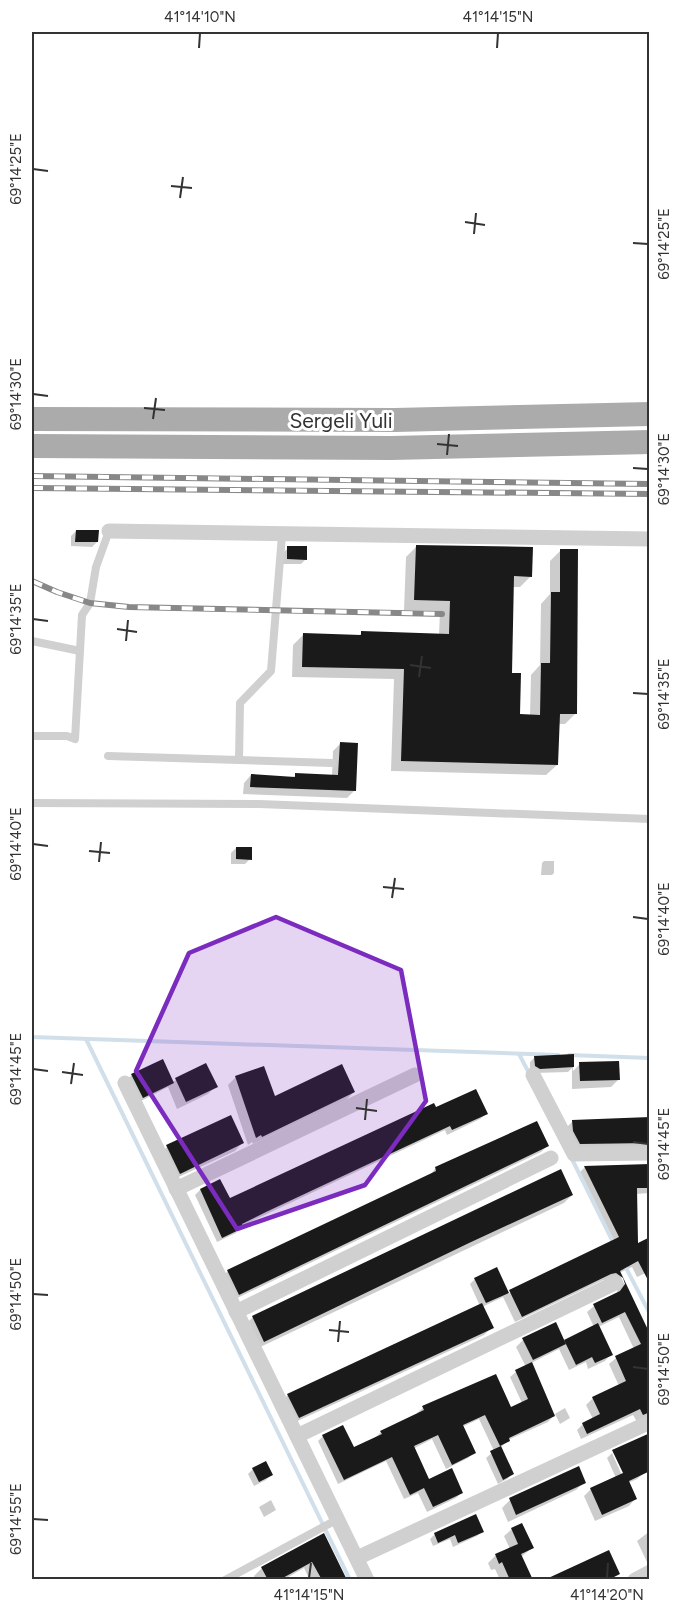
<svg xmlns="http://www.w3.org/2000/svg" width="681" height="1611" viewBox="0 0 681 1611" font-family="Figtree,sans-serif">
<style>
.shadow{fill:#0003}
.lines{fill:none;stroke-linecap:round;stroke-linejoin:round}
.stream{stroke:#d1dfeb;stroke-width:4}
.building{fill:#1a1a1a}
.service{stroke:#d0d0d0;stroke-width:8}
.minor{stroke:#d0d0d0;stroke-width:15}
.primary{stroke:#ababab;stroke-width:24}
.rail-casing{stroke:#888;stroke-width:6}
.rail{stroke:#fff;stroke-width:4;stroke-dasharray:11;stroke-linecap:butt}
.marked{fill:#7b2cbf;fill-opacity:0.2;stroke:#7b2cbf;stroke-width:4.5;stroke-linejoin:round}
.ticks{fill:none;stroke:#333;stroke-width:2}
.labels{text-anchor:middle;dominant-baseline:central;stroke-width:6;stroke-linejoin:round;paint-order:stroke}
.street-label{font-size:21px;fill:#333;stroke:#fff}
.neatline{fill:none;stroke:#333;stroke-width:2}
.ticks-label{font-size:15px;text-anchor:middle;fill:#333}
</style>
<rect width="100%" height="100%" fill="#fff"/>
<g class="shadow">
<polygon points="76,531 97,542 92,547 71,546 71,536"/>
<polygon points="416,547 531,576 520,587 513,587 510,674 519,716 530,716 531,675 540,665 541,604 550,594 550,561 561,550 575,714 565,724 558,724 557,765 546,775 391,771 394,679 292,677 293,645 303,635 358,636 362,633 439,635 440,611 404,610 406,557"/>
<polygon points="288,548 306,559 301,564 283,564 283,553"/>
<polygon points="340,744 354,791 347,798 243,794 244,783 251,775 292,778 296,775 332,776 333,751"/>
<polygon points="236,848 250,859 245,864 231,864 231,853"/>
<polygon points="544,861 554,861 554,873 552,875 541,875 542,863"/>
<polygon points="572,1055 573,1071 580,1064 619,1079 611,1087 572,1089 572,1068 568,1072 534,1073 530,1071 530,1062 535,1057"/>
<polygon points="162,1061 172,1082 206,1065 216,1086 208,1094 177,1109 168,1087 135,1104 124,1083 132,1075"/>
<polygon points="236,1077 274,1098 354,1092 346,1100 253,1144 252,1142 248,1145 228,1085"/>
<polygon points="436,1109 486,1114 480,1119 447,1135 445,1130 241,1226 236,1233 217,1242 195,1195 200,1190 229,1200"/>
<polygon points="650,1119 650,1150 572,1152 565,1129 573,1121"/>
<polygon points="242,1143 235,1151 172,1180 159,1155 167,1147"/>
<polygon points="547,1146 541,1152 233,1300 222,1277 228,1271 430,1175 435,1169"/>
<polygon points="650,1165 650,1193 635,1194 637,1245 650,1271 637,1277 632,1267 619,1273 650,1337 650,1422 636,1420 633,1415 581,1439 577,1430 583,1424 593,1419 586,1405 593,1398 619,1386 609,1364 616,1358 634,1349 619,1317 598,1327 611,1354 605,1361 588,1369 586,1362 569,1370 559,1349 531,1363 553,1415 565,1408 570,1418 560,1424 555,1414 548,1422 508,1440 500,1448 512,1474 507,1479 498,1484 486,1458 494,1451 479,1419 462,1427 474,1452 468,1458 446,1469 432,1439 413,1449 428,1481 461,1493 456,1498 427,1512 418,1493 404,1499 386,1461 338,1484 318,1441 323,1436 353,1449 375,1438 381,1432 418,1415 417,1413 423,1408 510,1409 522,1403 510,1377 516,1372 526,1367 516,1347 523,1340 563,1342 594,1327 587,1312 594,1306 617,1294 618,1286 613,1281 603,1280 515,1322 503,1297 482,1307 492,1327 484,1335 291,1424 280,1403 288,1395 480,1306 470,1284 475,1279 496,1269 508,1294 612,1242 579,1173 585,1167"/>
<polygon points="572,1195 564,1203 256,1349 245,1325 253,1317"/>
<polygon points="650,1435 644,1473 637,1479 628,1483 635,1499 629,1506 595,1521 584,1496 591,1489 616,1478 607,1458 612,1453 624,1480 627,1479 615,1452 613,1452"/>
<polygon points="578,1468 584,1482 576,1490 508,1522 502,1508 510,1500"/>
<polygon points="253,1469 271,1475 266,1480 254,1486 248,1474"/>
<polygon points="271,1500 276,1510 264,1517 259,1507"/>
<polygon points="512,1529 532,1548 521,1557 531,1580 500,1580 495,1569 491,1570 488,1563 495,1556 510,1549 504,1536"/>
<polygon points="482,1531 477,1536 453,1547 450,1539 433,1546 430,1539 435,1534"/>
<polygon points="650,1531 650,1561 647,1562 637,1541"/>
<polygon points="323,1535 327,1580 310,1580 304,1568 283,1580 256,1580 254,1576 262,1568"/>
</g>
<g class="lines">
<g class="stream">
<polyline points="32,1037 558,1055"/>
<polyline points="86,1039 350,1580"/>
<polyline points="519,1054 530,1075"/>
<polyline points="569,1055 650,1058"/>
<polyline points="572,1159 614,1244"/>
<polyline points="624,1264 650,1314"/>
</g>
</g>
<g class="building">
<polygon points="76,530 99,530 98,542 75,542"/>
<polygon points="416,545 533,547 532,577 514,576 512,673 521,673 520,714 540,715 541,663 550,663 551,592 560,592 560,549 578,549 577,714 560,714 558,765 401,761 404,669 302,667 303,633 361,635 361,631 449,634 450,601 414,600"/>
<polygon points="287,546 307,546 307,560 287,559"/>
<polygon points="340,742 358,743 356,791 250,787 251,774 295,777 295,773 338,775"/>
<polygon points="236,847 252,847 252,860 236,859"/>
<polygon points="574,1054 574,1067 540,1069 535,1066 534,1056"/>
<polygon points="163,1059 174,1083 143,1098 131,1074"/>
<polygon points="619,1061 620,1080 580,1081 579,1062"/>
<polygon points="206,1063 218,1087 186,1102 175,1078"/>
<polygon points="342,1064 355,1092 262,1137 261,1135 256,1138 235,1076 264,1066 275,1096"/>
<polygon points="476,1089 488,1114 452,1130 450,1126 424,1138 266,1212 242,1224 243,1228 222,1238 200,1189 220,1179 230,1198 434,1103 436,1107"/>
<polygon points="231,1115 244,1143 180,1174 166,1145"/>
<polygon points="650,1117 650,1143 580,1144 573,1131 572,1120"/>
<polygon points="537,1121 549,1146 239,1295 227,1270 436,1171 435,1167"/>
<polygon points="650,1164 650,1188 637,1188 638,1243 650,1237 650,1284 638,1261 620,1271 650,1334 650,1412 643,1415 640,1409 587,1434 582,1423 600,1414 592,1397 626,1381 615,1356 641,1344 625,1312 602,1323 593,1304 620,1291 625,1284 623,1278 616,1273 611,1274 522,1317 509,1290 619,1237 584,1166"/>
<polygon points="561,1169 573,1195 469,1243 264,1342 252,1316"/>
<polygon points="497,1267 509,1293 486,1303 474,1278"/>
<polygon points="482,1303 494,1328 299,1418 287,1394"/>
<polygon points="556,1322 566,1344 533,1360 522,1338"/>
<polygon points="598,1323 613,1355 595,1363 592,1357 576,1365 564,1340"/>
<polygon points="532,1362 555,1416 509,1438 510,1441 500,1446 485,1415 463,1425 476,1453 452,1465 438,1435 414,1446 429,1479 452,1468 463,1493 433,1507 424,1488 410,1495 392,1457 344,1480 322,1435 343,1425 354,1447 382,1434 380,1431 424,1410 422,1406 496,1374 511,1407 528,1399 515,1370"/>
<polygon points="650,1433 650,1471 629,1481 637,1499 602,1515 590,1488 623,1473 612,1450"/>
<polygon points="501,1446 514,1474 503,1480 490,1451"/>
<polygon points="266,1461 273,1475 259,1482 252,1468"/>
<polygon points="579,1466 586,1483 516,1515 509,1498"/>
<polygon points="476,1514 484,1532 458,1543 455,1535 438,1543 434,1533"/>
<polygon points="522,1523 534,1548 521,1554 533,1580 510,1580 502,1562 499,1564 495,1554 518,1544 511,1528"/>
<polygon points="324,1533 347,1580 322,1580 312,1562 279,1580 268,1580 261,1567"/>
<polygon points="609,1550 620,1574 608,1580 544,1580"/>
</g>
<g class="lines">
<g class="service">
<polyline points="32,641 80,651"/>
<polyline points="32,736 67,736 75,739 82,615 90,603 96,567 109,531"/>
<polyline points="108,756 239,760 240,703 271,671 282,535"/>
<polyline points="239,760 332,763"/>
<polyline points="32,803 259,804 650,819"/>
<polyline points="225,1580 338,1519"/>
</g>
<g class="minor">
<polyline points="109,531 650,539"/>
<polyline points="533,1075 574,1154 650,1153"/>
<polyline points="125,1083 367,1580"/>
<polyline points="176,1189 415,1075"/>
<polyline points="236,1312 551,1158"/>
<polyline points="297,1436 615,1283"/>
<polyline points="357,1558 650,1422"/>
<polyline points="635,1580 650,1572"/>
</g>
<g class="primary">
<polyline points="32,419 395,420 650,414"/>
<polyline points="32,446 391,448 650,442"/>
</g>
<g class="rail-casing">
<g id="rail">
<polyline points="32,476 650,484"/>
<polyline points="32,488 650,494"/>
<polyline points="32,581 57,592 90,603 129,607 442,614"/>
</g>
</g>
<use href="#rail" class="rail"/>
</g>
<path class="marked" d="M276 917 401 970 426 1101 365 1185 237 1229 136 1071 189 953Z"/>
<path class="ticks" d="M199 48 200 33M497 48 498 33M33 169 48 171M171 186 192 188M180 198 183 177M465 222 485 225M474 234 476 213M633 243 648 244M33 394 48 396M144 408 165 410M153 419 156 398M437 444 458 446M447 455 449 434M633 468 648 469M33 619 48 621M117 629 137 632M126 641 128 620M410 665 431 668M419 677 422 656M633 693 648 694M33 844 48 846M89 851 110 853M99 862 101 842M383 887 404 889M392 898 395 878M633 917 648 919M33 1069 48 1071M62 1072 83 1075M71 1084 74 1063M356 1108 377 1111M365 1120 367 1099M633 1142 648 1144M33 1294 48 1295M329 1330 349 1332M338 1342 340 1321M633 1367 648 1369M33 1519 48 1520M309 1578 311 1563M607 1578 608 1563"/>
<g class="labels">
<g class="street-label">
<text x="341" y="420">Sergeli Yuli</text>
</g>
</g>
<rect width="681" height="1611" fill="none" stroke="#ffffff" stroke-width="66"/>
<rect x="33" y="33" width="615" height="1545" class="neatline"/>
<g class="ticks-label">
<text x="200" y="22">41°14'10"N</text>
<text x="498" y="22">41°14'15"N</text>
<text transform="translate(16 169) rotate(-90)" y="5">69°14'25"E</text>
<text transform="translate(664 244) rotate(-90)" y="5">69°14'25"E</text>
<text transform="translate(16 394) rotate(-90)" y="5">69°14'30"E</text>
<text transform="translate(664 469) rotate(-90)" y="5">69°14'30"E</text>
<text transform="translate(16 619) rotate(-90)" y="5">69°14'35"E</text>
<text transform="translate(664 694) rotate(-90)" y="5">69°14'35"E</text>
<text transform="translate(16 844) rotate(-90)" y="5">69°14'40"E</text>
<text transform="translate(664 919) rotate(-90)" y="5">69°14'40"E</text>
<text transform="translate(16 1069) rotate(-90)" y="5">69°14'45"E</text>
<text transform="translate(664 1144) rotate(-90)" y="5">69°14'45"E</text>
<text transform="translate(16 1294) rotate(-90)" y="5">69°14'50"E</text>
<text transform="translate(664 1369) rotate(-90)" y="5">69°14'50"E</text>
<text transform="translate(16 1519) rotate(-90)" y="5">69°14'55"E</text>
<text x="309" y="1600">41°14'15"N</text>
<text x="607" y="1600">41°14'20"N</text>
</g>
</svg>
